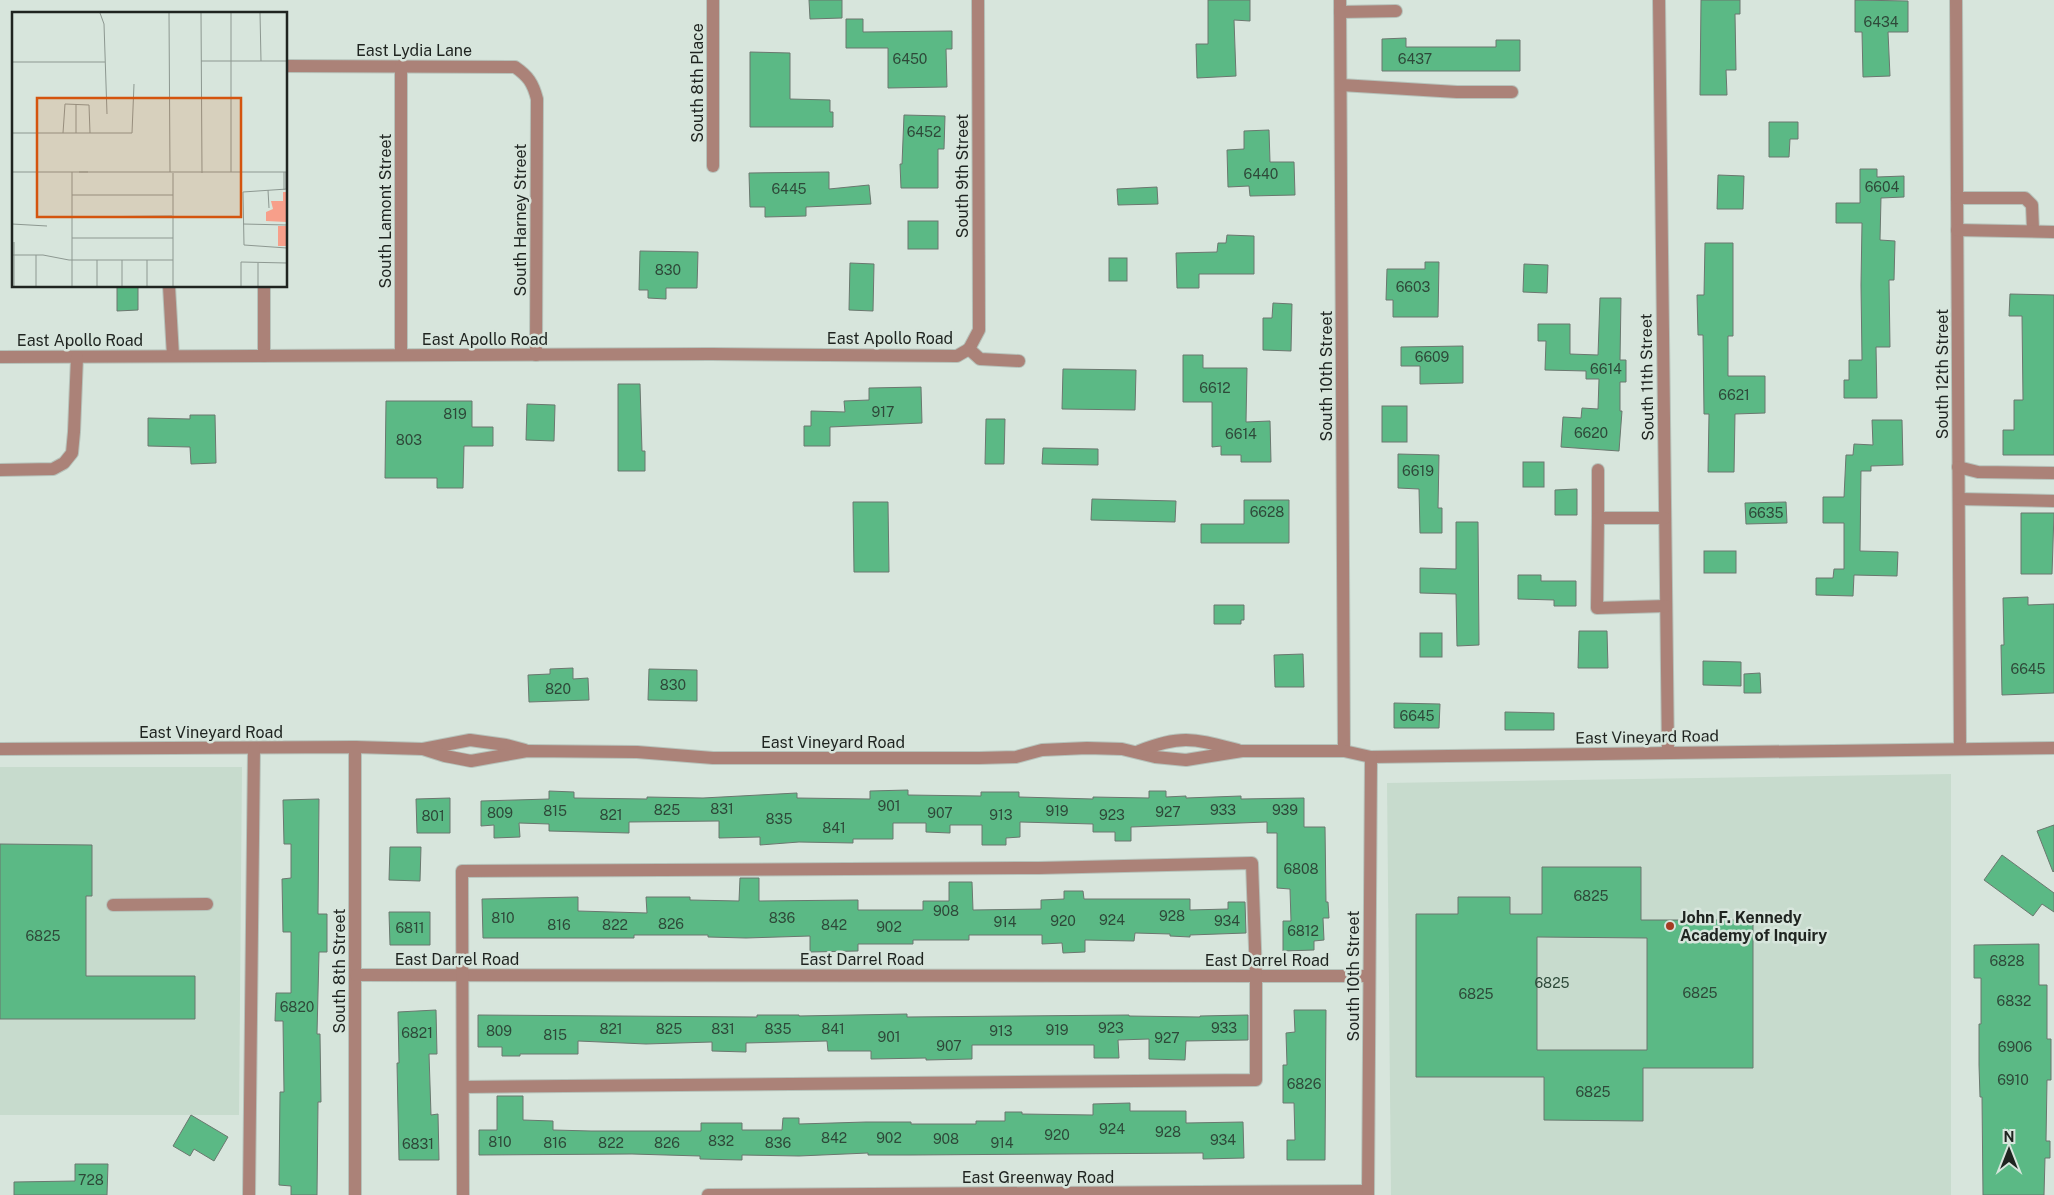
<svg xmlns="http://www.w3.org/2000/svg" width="2054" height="1195" viewBox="0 0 2054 1195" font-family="'Public Sans',sans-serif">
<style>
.built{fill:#c7dbcd}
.building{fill:#5bb985;stroke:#6b776f;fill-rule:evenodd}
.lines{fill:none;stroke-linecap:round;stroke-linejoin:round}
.minor-casing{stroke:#b6c2ba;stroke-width:14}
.minor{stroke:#ab8278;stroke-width:12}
.poi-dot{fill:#a53c23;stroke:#d7e5dc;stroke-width:2}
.labels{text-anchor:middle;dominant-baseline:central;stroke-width:5;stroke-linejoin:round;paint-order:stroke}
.number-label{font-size:14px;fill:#2e4939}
.street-label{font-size:16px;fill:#1f2420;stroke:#d7e5dc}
.poi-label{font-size:16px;font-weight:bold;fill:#1f2420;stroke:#d7e5dc;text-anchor:start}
.inset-road{fill:none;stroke:#8d9891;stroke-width:1}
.view{fill:#d4540e;fill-opacity:0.15;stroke:#d4540e;stroke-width:2.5}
.inset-edge{fill:none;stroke:#1f2420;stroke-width:2.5}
</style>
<rect width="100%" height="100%" fill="#d7e5dc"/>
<g class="built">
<polygon points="0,767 242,767 239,1115 0,1115"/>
<polygon points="1951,774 1951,1195 1391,1195 1387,783"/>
</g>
<g class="building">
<polygon points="809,0 842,0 842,18 810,19"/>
<polygon points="1208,0 1250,0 1250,21 1234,20 1236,76 1197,78 1196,44 1208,44"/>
<polygon points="1701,0 1740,0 1740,14 1735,14 1736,70 1726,70 1727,95 1700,95"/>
<polygon points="1855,0 1908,1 1908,32 1888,32 1890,76 1863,77 1862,32 1855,32"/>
<polygon points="846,19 863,19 863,32 952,31 952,49 946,49 947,87 888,88 888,48 846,48"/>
<polygon points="1406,38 1406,47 1496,47 1496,40 1520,40 1520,71 1382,71 1382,39"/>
<polygon points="750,52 790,53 790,99 830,100 830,112 833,112 833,127 750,127"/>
<polygon points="904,115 945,116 944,149 938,149 938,188 901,188 900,164 902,164"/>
<polygon points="1769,122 1798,122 1798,139 1790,139 1789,157 1769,157"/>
<polygon points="1269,130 1270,162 1294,162 1295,195 1250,196 1249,186 1228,187 1227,150 1244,149 1244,131"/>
<polygon points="1860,169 1877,169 1877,177 1904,176 1904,197 1881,198 1880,240 1895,241 1894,280 1889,280 1890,347 1876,347 1877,398 1844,398 1844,380 1849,380 1849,360 1862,360 1861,285 1862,223 1836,223 1836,203 1860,203"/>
<polygon points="829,172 829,189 869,185 871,204 806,207 806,216 765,217 765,207 750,207 749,173"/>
<polygon points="1718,175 1744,176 1743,209 1717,209"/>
<polygon points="1157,187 1158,204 1118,205 1117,189"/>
<rect x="908" y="221" width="30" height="28"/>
<polygon points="1227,235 1254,236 1254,274 1199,274 1199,288 1177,288 1176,253 1217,252 1218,243 1226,243"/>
<polygon points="1705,243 1733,243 1733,336 1728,336 1728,376 1765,376 1765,413 1735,414 1734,472 1708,472 1709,414 1704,414 1703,335 1698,335 1697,295 1704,295"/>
<polygon points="640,251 698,252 697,288 666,288 666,299 648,298 648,290 639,290"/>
<rect x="1109" y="258" width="18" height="23"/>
<polygon points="1425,262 1439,262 1438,317 1393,317 1393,300 1386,300 1387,269 1425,269"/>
<polygon points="850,263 874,264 873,311 849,310"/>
<polygon points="1524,264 1548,265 1547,293 1523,292"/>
<polygon points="117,286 138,286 138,310 117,311"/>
<polygon points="2010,294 2054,295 2054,455 2003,455 2003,430 2014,430 2014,400 2023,400 2022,316 2009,316"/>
<polygon points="1600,298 1621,298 1620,360 1626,360 1626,382 1620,382 1620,411 1622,411 1619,451 1561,447 1563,417 1581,418 1582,408 1598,409 1599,379 1586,379 1586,371 1545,370 1546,341 1538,341 1538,324 1570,324 1570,354 1598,355"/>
<polygon points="1273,303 1292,304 1291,351 1263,350 1263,318 1272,318"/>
<polygon points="1463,346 1463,383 1420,384 1420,366 1401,366 1401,347"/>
<polygon points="1183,355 1203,355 1203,368 1247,368 1246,422 1270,421 1271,462 1241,462 1241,455 1221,455 1221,446 1212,447 1212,402 1183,402"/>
<polygon points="1063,369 1136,370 1135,410 1062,409"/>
<polygon points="618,384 640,384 642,451 645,451 645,471 618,471"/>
<polygon points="921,387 922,423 830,427 830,446 804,446 804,426 811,426 811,411 845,412 844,401 869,400 869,388"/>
<polygon points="386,401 472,401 472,427 493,427 493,446 464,446 463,488 437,488 437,478 385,478"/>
<polygon points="527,404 555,405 554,441 526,440"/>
<rect x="1382" y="406" width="25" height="36"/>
<polygon points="190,415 215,415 216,463 191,464 190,447 148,446 148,418 190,419"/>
<polygon points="986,419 1005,419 1004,464 985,464"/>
<polygon points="1872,420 1902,420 1903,465 1871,466 1871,471 1861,471 1860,551 1898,552 1897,576 1854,575 1853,596 1816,595 1816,578 1833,578 1834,569 1844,569 1844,523 1823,523 1823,497 1844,497 1846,455 1853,455 1854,444 1873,445"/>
<polygon points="1043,448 1098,449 1098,465 1042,464"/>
<polygon points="1398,454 1439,455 1438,508 1442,508 1442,533 1420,533 1419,489 1398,488"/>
<rect x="1523" y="462" width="21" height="25"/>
<polygon points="1577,489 1577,515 1555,515 1555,490"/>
<polygon points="1092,499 1176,501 1175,522 1091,520"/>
<polygon points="1244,500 1289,500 1289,543 1201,543 1201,524 1244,524"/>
<polygon points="853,502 888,502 889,572 854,572"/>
<polygon points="1786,502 1787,523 1746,524 1745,503"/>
<polygon points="2021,513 2054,513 2052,574 2021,574"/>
<polygon points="1456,522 1478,522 1479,645 1457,646 1456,594 1420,593 1420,568 1456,569"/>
<rect x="1704" y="551" width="32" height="22"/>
<polygon points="1518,575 1541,575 1541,581 1576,581 1576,606 1554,606 1554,600 1518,599"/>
<polygon points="2028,597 2028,605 2054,604 2054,693 2002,695 2001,645 2004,645 2003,598"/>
<polygon points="1214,605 1244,605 1244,620 1241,620 1241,624 1214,624"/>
<polygon points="1579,631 1607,631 1608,668 1578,668"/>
<rect x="1420" y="633" width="22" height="24"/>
<polygon points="1303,654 1304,687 1275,687 1274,655"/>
<polygon points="1703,661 1741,662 1741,686 1703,685"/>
<polygon points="573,668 573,679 588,678 589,700 529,702 528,675 550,674 550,669"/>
<polygon points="649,669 697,670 697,701 648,700"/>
<polygon points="1760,673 1761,693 1744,693 1744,674"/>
<polygon points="1394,703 1440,704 1439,728 1394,728"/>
<polygon points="1505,712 1554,713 1554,730 1505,730"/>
<polygon points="908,790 908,795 981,796 981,792 1019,792 1019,797 1093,799 1093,797 1149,798 1149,791 1166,791 1166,797 1186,796 1186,798 1241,796 1241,799 1304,798 1304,827 1325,827 1326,902 1328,902 1329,918 1323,918 1324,940 1314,941 1314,950 1283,951 1283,921 1291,921 1290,889 1277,888 1277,833 1267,833 1267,822 1131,827 1131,841 1115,841 1115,832 1093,832 1093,824 1020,822 1020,837 1006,838 1006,845 982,845 982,825 950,825 950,833 926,832 926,823 893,823 893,839 853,839 853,843 799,842 760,845 760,837 719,838 719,821 629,822 629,833 549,831 549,824 519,823 520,837 494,838 494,825 481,826 481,801 549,799 549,791 574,792 574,798 647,799 647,797 703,798 797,793 797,798 870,799 870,791"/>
<polygon points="450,798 450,833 417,833 416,799"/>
<polygon points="319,799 318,914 327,914 327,952 319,952 317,1034 320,1034 321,1102 318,1102 317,1195 291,1195 291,1186 279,1185 280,1092 284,1092 283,1021 275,1021 276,993 291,993 291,932 283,932 282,879 291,878 291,844 284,844 283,800"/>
<polygon points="2054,825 2054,871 2053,872 2037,831"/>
<polygon points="0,844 92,845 92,896 86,896 86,976 195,976 195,1019 0,1019"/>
<polygon points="390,847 421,847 420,881 389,880"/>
<polygon points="2002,855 2054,893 2054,912 2042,904 2033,916 1984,880"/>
<path d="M1542 867H1641V920H1753V1068H1643V1121L1544 1120V1077H1416V914H1458V897H1510V914H1542ZM1537 937 1647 938V1050H1537Z"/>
<polygon points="740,878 759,878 759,901 858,900 858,910 923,910 923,901 949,901 949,882 972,882 973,910 1041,909 1041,900 1064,899 1064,891 1083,891 1084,899 1190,899 1190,910 1228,909 1228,902 1245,902 1246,933 1190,935 1190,937 1170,936 1170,934 1135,933 1134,941 1085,940 1085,952 1063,953 1062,943 1042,944 1042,935 969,935 969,940 913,940 913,944 858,944 858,951 810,952 810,936 746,938 708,937 708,935 634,935 634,938 483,938 482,899 578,897 578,911 647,913 646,897 690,897 690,900 739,901"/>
<polygon points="389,912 430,912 430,945 390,945"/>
<polygon points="2039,944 2039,985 2047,985 2047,1039 2051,1039 2051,1080 2047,1080 2046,1141 2050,1141 2050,1158 2045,1158 2044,1195 1983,1195 1982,1097 1980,1097 1979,1065 1979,1024 1981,1024 1981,978 1974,978 1974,945"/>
<polygon points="436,1010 437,1054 429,1054 431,1115 438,1114 439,1160 399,1160 397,1063 399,1063 398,1012"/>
<polygon points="1294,1010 1326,1010 1325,1160 1287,1160 1287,1140 1295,1140 1294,1103 1283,1103 1283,1065 1287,1065 1286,1033 1295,1032"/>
<polygon points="907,1014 907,1017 1129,1015 1129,1016 1200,1017 1200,1016 1248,1015 1248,1040 1186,1041 1185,1060 1149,1059 1149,1039 1118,1040 1119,1058 1094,1058 1094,1045 972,1045 972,1059 926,1060 926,1058 871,1059 871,1051 828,1051 827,1041 746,1043 746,1052 712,1051 712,1042 646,1044 578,1041 578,1054 520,1054 520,1056 502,1056 502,1047 478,1047 478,1015 757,1017 757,1015 799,1015 799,1016"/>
<polygon points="497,1096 523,1096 523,1120 553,1121 553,1130 591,1131 701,1131 701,1123 742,1123 742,1130 782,1130 783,1118 799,1118 799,1124 866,1122 911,1122 911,1124 976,1124 976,1121 1005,1121 1005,1112 1022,1112 1022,1114 1093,1115 1093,1104 1130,1103 1130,1111 1186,1111 1186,1123 1243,1122 1244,1158 1203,1159 1203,1153 911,1155 868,1155 868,1153 799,1156 742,1155 742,1160 700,1159 700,1156 632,1154 479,1155 479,1130 497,1130"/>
<polygon points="191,1115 228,1137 214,1161 194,1149 190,1156 173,1146"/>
<polygon points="75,1164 108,1164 107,1195 14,1195 14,1182 75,1181"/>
</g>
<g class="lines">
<g class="minor-casing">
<g id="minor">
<polyline points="1340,0 1344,751"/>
<polyline points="1659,0 1668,753"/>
<polyline points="1956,0 1960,749"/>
<polyline points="1340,12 1396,11"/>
<path d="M286 66 515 67C528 76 533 83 537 99L536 355"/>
<polyline points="401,66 401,355"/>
<polyline points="1341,85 1457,92 1512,92"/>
<polyline points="713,166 713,0"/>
<polyline points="1957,198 2025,198 2032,205 2033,230"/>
<polyline points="1957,230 2054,232"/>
<polyline points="169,286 173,356"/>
<polyline points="969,349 979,330 978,0"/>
<polyline points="969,349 980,359 1019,361"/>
<polyline points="264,356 264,286"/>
<polyline points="0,357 711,354 957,356 969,349"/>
<polyline points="1958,467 1978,472 2054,473"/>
<polyline points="0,470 53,469 64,463 72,453 74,432 77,357"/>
<polyline points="1959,499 2054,501"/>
<polyline points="1598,518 1598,470"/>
<polyline points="1665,518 1598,518 1597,608 1666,606"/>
<polyline points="355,747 355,1195"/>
<polyline points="0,749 355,747 423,749 470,740 506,745 525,750"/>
<polyline points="423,749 445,756 471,761 527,751 637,752 713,758 979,758 1016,757 1042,750 1087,748 1122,749 1155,757 1186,760 1242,751 1344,751 1371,757 2054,748"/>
<path d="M1139 751C1182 734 1195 739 1238 750"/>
<polyline points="113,905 207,904"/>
<polyline points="356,975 1369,976"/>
<polyline points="463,1087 1256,1080 1256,976 1252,863 1039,868 462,871 463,1195"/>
<polyline points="249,1195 254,748"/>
<polyline points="708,1195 1368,1191"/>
<polyline points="1368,1195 1371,757"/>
</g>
</g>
<use href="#minor" class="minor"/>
</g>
<circle class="poi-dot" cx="1670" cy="926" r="5"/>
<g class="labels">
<g class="number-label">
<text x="1881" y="22">6434</text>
<text x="910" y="59">6450</text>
<text x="1415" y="59">6437</text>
<text x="924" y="132">6452</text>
<text x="1261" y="174">6440</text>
<text x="1882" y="187">6604</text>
<text x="789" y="189">6445</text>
<text x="668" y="270">830</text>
<text x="1413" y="287">6603</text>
<text x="1432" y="357">6609</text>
<text x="1606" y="369">6614</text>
<text x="1215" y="388">6612</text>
<text x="1734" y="395">6621</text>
<text x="883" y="412">917</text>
<text x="455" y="414">819</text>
<text x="1591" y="433">6620</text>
<text x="1241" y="434">6614</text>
<text x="409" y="440">803</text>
<text x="1418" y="471">6619</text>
<text x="1267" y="512">6628</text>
<text x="1766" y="513">6635</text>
<text x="2028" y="669">6645</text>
<text x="673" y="685">830</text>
<text x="558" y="689">820</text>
<text x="1417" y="716">6645</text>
<text x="889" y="806">901</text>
<text x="722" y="809">831</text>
<text x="667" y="810">825</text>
<text x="1223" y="810">933</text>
<text x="1285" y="810">939</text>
<text x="555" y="811">815</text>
<text x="1057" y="811">919</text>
<text x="1168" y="812">927</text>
<text x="500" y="813">809</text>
<text x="940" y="813">907</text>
<text x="611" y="815">821</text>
<text x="1001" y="815">913</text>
<text x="1112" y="815">923</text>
<text x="433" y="816">801</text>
<text x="779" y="819">835</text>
<text x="834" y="828">841</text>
<text x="1301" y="869">6808</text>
<text x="1591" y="896">6825</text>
<text x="946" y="911">908</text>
<text x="1172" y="916">928</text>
<text x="503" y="918">810</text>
<text x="782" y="918">836</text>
<text x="1112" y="920">924</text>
<text x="1063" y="921">920</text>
<text x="1227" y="921">934</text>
<text x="1005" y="922">914</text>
<text x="671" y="924">826</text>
<text x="559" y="925">816</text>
<text x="615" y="925">822</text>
<text x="834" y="925">842</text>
<text x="889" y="927">902</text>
<text x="410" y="928">6811</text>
<text x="1303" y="931">6812</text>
<text x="43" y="936">6825</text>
<text x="2007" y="961">6828</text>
<text x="1552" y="983">6825</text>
<text x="1700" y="993">6825</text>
<text x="1476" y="994">6825</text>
<text x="2014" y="1001">6832</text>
<text x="297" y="1007">6820</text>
<text x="1111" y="1028">923</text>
<text x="1224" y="1028">933</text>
<text x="611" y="1029">821</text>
<text x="669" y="1029">825</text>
<text x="723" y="1029">831</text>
<text x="778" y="1029">835</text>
<text x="833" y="1029">841</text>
<text x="1057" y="1030">919</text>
<text x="499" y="1031">809</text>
<text x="1001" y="1031">913</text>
<text x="417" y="1033">6821</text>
<text x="555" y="1035">815</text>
<text x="889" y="1037">901</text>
<text x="1167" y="1038">927</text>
<text x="949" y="1046">907</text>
<text x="2015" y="1047">6906</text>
<text x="2013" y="1080">6910</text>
<text x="1304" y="1084">6826</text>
<text x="1593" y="1092">6825</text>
<text x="1112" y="1129">924</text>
<text x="1168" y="1132">928</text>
<text x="1057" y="1135">920</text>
<text x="834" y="1138">842</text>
<text x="889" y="1138">902</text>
<text x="946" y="1139">908</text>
<text x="1223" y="1140">934</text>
<text x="721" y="1141">832</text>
<text x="500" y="1142">810</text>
<text x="555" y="1143">816</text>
<text x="611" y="1143">822</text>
<text x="667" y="1143">826</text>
<text x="778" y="1143">836</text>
<text x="1002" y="1143">914</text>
<text x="418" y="1144">6831</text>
<text x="91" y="1180">728</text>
</g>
<g class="street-label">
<text x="414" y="50">East Lydia Lane</text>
<text transform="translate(697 83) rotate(-90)">South 8th Place</text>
<text transform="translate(962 176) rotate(-90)">South 9th Street</text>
<text transform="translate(385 211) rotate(-90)">South Lamont Street</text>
<text transform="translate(520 220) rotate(-90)">South Harney Street</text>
<text x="890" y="338">East Apollo Road</text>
<text x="485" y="339">East Apollo Road</text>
<text x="80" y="340">East Apollo Road</text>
<text transform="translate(1942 374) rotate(-90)">South 12th Street</text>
<text transform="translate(1326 376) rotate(-90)">South 10th Street</text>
<text transform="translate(1647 377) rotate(-91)">South 11th Street</text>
<text x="211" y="732">East Vineyard Road</text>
<text transform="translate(1647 737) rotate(-1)">East Vineyard Road</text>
<text x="833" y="742">East Vineyard Road</text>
<text x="457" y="959">East Darrel Road</text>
<text x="862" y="959">East Darrel Road</text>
<text x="1267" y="960">East Darrel Road</text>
<text transform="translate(339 971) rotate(-90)">South 8th Street</text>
<text transform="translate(1353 976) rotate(-90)">South 10th Street</text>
<text x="1038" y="1177">East Greenway Road</text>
</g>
<g class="poi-label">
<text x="1680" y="917">John F. Kennedy<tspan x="1680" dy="18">Academy of Inquiry</tspan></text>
</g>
</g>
<g transform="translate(12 12)">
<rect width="275" height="275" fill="#d7e5dc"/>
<path d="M271 180H275V210L254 209V200L261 197 259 189H271ZM266 214H275V234H266Z" fill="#f79f8a"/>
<path class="inset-road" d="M88 1 92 12 95 102M157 1 158 160M189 1 190 161M219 1V160M248 1 249 49M189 49H275M0 50H93M64 92V121M0 121H120L122 72M51 121 53 92 77 93 78 121M0 160H76M60 160V274M67 160H275M272 160V178M274 160V177M161 161V274M275 177 231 180 232 233 275 236M256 178 257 196M60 183H161M60 205 160 204M0 212 35 214M231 212 275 213M60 226H161M2 230V274M0 243H31L57 248H161M24 243V274M85 274V248M110 274V248M135 274V248M229 274V250L275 251M246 274V251"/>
<path class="view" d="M25 86H229V205H25Z"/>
<rect width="275" height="275" class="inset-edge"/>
</g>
<g transform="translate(2009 1150)" stroke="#d7e5dc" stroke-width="4" paint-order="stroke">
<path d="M0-4L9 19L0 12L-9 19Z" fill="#1f2420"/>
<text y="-8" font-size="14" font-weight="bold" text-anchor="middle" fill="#1f2420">N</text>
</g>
</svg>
